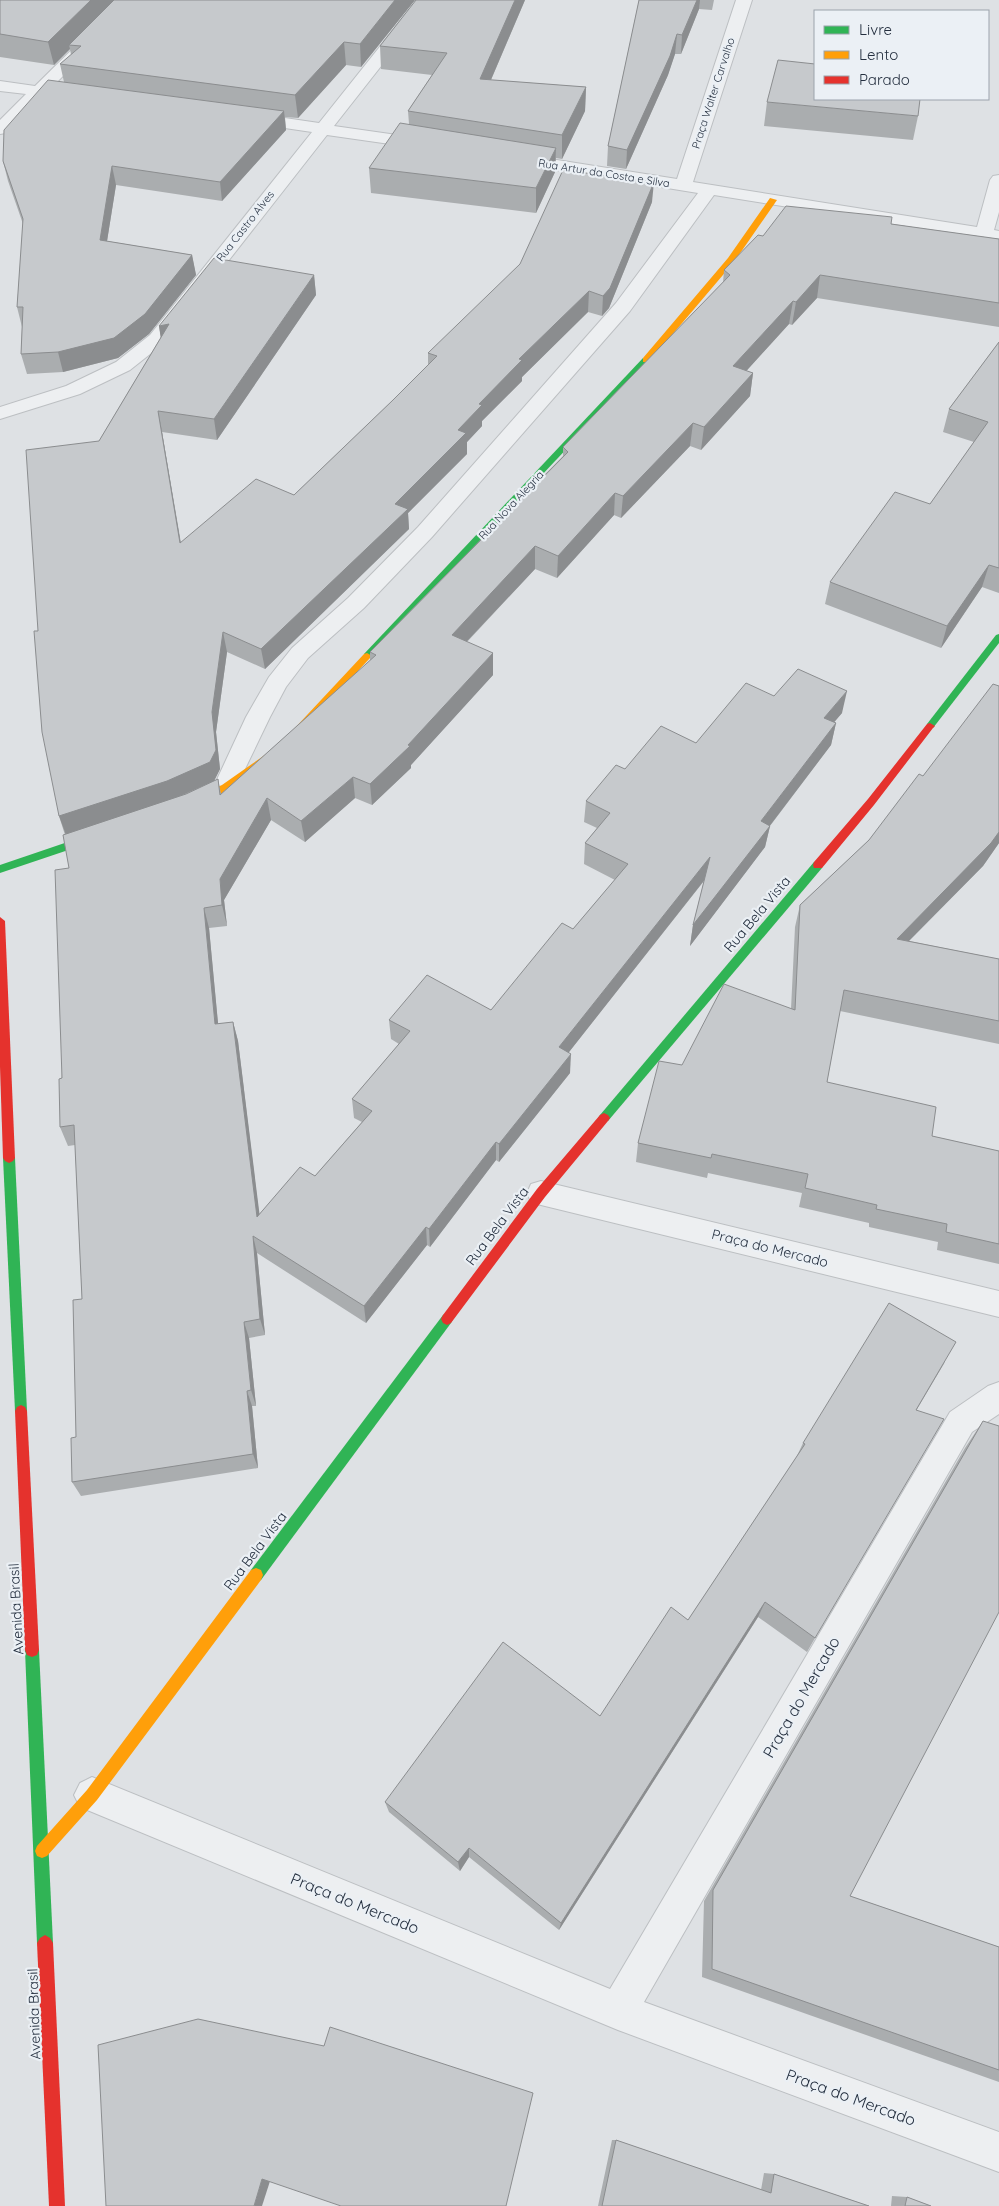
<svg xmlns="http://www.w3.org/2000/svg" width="999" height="2206" viewBox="0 0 999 2206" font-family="Quicksand,sans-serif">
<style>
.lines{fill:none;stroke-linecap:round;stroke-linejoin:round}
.street-casing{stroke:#bcbfc2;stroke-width:2}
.street{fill:#edeff1;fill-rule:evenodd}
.fast{fill:#30b455;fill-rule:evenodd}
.slow{fill:#ff9f0a;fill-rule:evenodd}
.jam{fill:#e5322d;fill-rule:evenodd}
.wall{fill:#aaadaf}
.shaded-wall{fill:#8b8d8f}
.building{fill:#c6c9cc;stroke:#8b8d8f}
.labels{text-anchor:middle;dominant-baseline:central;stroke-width:4.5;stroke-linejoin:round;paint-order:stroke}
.far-street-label{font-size:11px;fill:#242f3f;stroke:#ebf0f5}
.street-label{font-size:14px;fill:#242f3f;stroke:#ebf0f5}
.near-street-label{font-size:16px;fill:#242f3f;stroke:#ebf0f5}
</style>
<rect width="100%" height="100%" fill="#dee1e4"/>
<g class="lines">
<g class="street-casing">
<g id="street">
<polygon points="122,0 139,0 51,88 82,93 84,96 82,99 76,101 42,96 6,133 0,134 0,120 26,94 0,91 0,81 35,86"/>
<polygon points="417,0 433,0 334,126 425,139 431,140 433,144 431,148 425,149 327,135 164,343 130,370 80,394 0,419 0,407 66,386 116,362 150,335 312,132 244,122 242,118 244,114 250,113 319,123"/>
<polygon points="736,0 752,0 693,182 977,227 990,180 993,176 999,175 999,212 994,230 999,231 999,241 714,195 630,311 432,537 364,608 308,658 286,687 270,717 233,794 225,797 217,794 213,788 246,717 269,677 292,648 348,598 418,527 616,303 698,193 519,164 513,163 510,159 513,155 519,154 677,179"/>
<polygon points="541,1181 999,1291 999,1317 541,1205 531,1202 527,1193 531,1184"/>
<polygon points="999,1382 999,1414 972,1432 644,2002 999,2132 999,2172 618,2030 80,1807 74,1795 80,1783 92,1777 610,1989 950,1412 988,1386"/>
</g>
</g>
<use href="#street" class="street"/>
<g class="fast">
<polygon points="643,358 650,360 370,658 364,658 364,654"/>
<polygon points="999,634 999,643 933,728 927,728 927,724 996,635"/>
<polygon points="100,831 105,835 104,838 0,873 0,865"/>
<polygon points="818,861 823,865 822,868 608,1121 600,1121 598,1118 600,1115 814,862"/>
<polygon points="9,1153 13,1155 15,1158 27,1411 25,1415 21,1417 17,1415 15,1411 3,1158 5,1155"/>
<polygon points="447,1313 451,1315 453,1319 451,1323 261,1580 256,1582 251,1580 249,1575 251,1570 443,1315"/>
<polygon points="32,1643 37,1645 39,1650 53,1943 50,1948 45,1951 40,1948 37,1943 25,1650 27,1645"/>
</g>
<g class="slow">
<polygon points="770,198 777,200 734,262 649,362 643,362 643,358 728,258"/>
<polygon points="367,653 372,656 370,658 285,749 228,791 189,808 183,808 181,805 183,802 222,785 279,745 364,654"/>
<polygon points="256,1568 261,1570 263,1575 261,1580 97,1800 47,1856 42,1858 37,1856 35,1851 37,1846 87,1790 251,1570"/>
</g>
<g class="jam">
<polygon points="930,723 935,726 933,728 874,805 822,868 814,868 813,865 814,862 868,799 927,724"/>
<polygon points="0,917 5,921 15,1158 13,1161 9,1163 5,1161 3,1158 0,1067"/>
<polygon points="604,1113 608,1115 610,1118 608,1121 545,1197 451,1323 447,1325 443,1323 441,1319 443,1315 537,1189 600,1115"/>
<polygon points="21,1405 25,1407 27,1411 39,1650 37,1655 32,1657 27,1655 25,1650 15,1411 17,1407"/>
<polygon points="45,1935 50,1938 53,1943 65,2206 49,2206 37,1943 40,1938"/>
</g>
</g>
<g class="wall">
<polygon points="0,0 415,0 361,67 346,65 298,118 285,117 286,130 222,201 116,185 107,241 192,255 196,275 149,334 118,358 63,372 27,374 21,354 22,327 17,307 23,224 8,181 3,161 64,82 60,64 71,55 70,49 54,65 0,57"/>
<polygon points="525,0 491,80 586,87 585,111 562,159 556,158 555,172 536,213 371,193 369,168 409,124 408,111 432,75 381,69 380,46"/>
<polygon points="639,0 714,0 712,10 699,9 681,54 675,54 668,75 626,169 607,166 608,146"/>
<polygon points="767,102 918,116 913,140 764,126"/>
<polygon points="652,202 609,308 602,316 588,312 522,377 522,381 482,421 482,426 467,442 467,454 408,513 409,529 265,669 227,652 216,732 220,769 214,781 181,796 218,779 221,794 370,661 370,652 563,456 563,447 723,283 724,270 763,236 891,224 999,239 999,327 817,298 792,325 789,324 746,371 753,373 750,396 701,450 690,446 621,518 614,515 557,578 535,569 467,642 493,675 411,765 411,768 372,805 355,798 305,842 271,820 224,900 227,926 209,928 218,1024 233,1022 238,1041 259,1214 315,1176 362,1122 354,1118 352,1099 399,1044 391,1039 389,1020 491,1010 573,929 615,880 584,864 585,843 597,828 584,822 586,801 625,769 696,743 774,696 842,713 834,722 836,723 831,745 770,826 765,847 690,946 693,925 704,881 569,1052 570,1073 499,1162 496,1160 430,1247 427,1245 366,1323 257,1253 265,1335 249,1338 256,1406 252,1406 258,1468 81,1496 72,1482 76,1437 82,1299 75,1145 68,1146 60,1127 69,868 65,835 59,816 38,631 99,441 161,337 159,326 314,275 316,295 217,440 162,432 181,543 294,495 393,400 428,365 428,353"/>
<polygon points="999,342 999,593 996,592 982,587 941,648 825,604 830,582 930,504 974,442 943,432 949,409"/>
<polygon points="999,686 999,843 983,866 909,941 999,959 999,1044 840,1011 827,1082 932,1136 999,1151 999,1264 937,1250 938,1242 869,1227 869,1223 799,1207 802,1193 708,1173 707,1178 636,1162 638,1143 682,1065 791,1009 795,927 800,905 869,840"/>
<polygon points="945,1362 916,1411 815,1638 807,1652 758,1617 559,1930 469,1857 460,1871 389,1812 385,1802 600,1716 688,1620 796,1458 803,1443"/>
<polygon points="983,1421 850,1896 999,1947 999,2082 702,1977 704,1901 965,1448"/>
<polygon points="612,2140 616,2140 761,2190 764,2173 774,2174 869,2206 598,2206"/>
<polygon points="892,2196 907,2197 931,2206 891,2206"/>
</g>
<g class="shaded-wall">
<polygon points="91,0 119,0 69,45 70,49 54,65 48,42"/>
<polygon points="395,0 415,0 361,67 360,44"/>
<polygon points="515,0 525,0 481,103 480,79"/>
<polygon points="697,0 700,0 699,9 681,54 682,35"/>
<polygon points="677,34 675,54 668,75 626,169 627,150"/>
<polygon points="344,42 346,65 298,118 295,95"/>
<polygon points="586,87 585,111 562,159 562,135"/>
<polygon points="284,111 286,130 222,201 220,182"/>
<polygon points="556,148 555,172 536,213 536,188"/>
<polygon points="112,166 116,185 104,260 100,240"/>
<polygon points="654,182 652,202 609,308 602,316 603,296"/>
<polygon points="192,255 196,275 149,334 118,358 63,372 58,352"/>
<polygon points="314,275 316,295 217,440 214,419"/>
<polygon points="820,275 817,298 792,325 796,302"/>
<polygon points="589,291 588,312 522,377 522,381 482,421 482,426 467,442 467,454 408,513 409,529 265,669 261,649 395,504 458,430 479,404 519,359"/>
<polygon points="793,301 789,324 730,389 733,366"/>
<polygon points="169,324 162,347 159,326"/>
<polygon points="753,373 750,396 701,450 704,427"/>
<polygon points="158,411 162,432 184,563 180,543"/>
<polygon points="693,423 690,446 621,518 623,496"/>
<polygon points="615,493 614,515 557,578 558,556"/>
<polygon points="535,546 535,569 452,657 452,635"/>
<polygon points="989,565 982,587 941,648 947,626"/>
<polygon points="223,632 227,652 216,732 220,769 214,781 171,800 66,835 59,816 212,712"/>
<polygon points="493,653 493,675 411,765 411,768 372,805 370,784 408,745"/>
<polygon points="847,691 842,713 819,740 824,718"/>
<polygon points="836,723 831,745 765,832 770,826 765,847 690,946 693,925 761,821"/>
<polygon points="353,777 355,798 305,842 301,821"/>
<polygon points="267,798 271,820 224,900 227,926 222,905 220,879"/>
<polygon points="999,832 999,843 983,866 890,960 897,939"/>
<polygon points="710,857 706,878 558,1066 559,1047"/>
<polygon points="204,908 209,928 220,1044 215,1024"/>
<polygon points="233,1022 238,1041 262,1234 257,1217"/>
<polygon points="571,1054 570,1073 499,1162 499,1144"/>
<polygon points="496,1142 496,1160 430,1247 429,1229"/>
<polygon points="426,1227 427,1245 366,1323 364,1306"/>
<polygon points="253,1236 257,1253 265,1335 260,1319"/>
<polygon points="244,1322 249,1338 256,1406 251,1390"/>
<polygon points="247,1391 252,1406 258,1468 253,1454"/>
<polygon points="765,1602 758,1617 559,1930 561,1923"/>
<polygon points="469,1848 469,1857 460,1871 458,1862"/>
<polygon points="271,2178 262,2206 254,2206 262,2179"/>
</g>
<g class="building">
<polygon points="0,0 91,0 48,42 0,34"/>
<polygon points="114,0 395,0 360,44 344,42 295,95 60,64 81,46 69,45"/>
<polygon points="416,0 515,0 480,79 586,87 562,135 408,111 447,53 380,46"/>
<polygon points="639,0 697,0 682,35 677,34 670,56 627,150 608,146"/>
<polygon points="778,60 815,64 815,99 920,99 918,116 767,102"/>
<polygon points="48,80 284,111 220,182 112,166 100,240 192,255 145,314 114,338 58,352 21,354 23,307 17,307 23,219 3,161 4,130"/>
<polygon points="400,123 556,148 536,188 369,168"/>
<polygon points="563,170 654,182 610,288 603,296 589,291 519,359 522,360 479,404 482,405 458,430 466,433 395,504 408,509 261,649 223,632 212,712 216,750 210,762 167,781 59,816 42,732 34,631 38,631 26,450 99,441 169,324 159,326 214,258 314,275 214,419 158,411 180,543 256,479 294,495 393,400 437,356 428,353 520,264"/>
<polygon points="786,206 892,217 891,224 999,239 999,303 820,275 796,302 793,301 733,366 753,373 704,427 693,423 623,496 615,493 558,556 535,546 452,635 493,653 408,745 410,746 370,784 353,777 301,821 267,798 220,879 222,905 204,908 215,1024 233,1022 257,1217 300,1167 315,1176 372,1111 352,1099 410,1031 389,1020 427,975 491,1010 562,923 573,929 628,864 585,843 610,813 586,801 616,765 625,769 661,726 696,743 746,683 774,696 798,669 847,691 824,718 836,723 761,821 770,826 693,925 710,857 559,1047 571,1054 499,1144 496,1142 429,1229 426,1227 364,1306 253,1236 260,1319 244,1322 251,1390 247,1391 253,1454 72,1482 71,1438 76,1437 73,1300 82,1299 74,1125 60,1127 59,1079 62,1078 55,870 69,868 63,835 186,794 218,779 220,795 376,655 370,652 568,452 563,447 730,275 724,270 758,235 763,236"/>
<polygon points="999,342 999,568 989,565 947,626 830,582 895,492 930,504 988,422 949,409"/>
<polygon points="993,684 999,686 999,832 991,843 897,939 999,959 999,1021 844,990 827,1082 936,1107 932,1136 999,1151 999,1244 946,1232 947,1224 876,1209 877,1205 805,1188 808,1174 712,1154 711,1158 638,1143 659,1061 682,1065 724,984 795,1010 800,905 869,840 919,774 923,776"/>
<polygon points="889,1303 956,1342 916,1410 944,1419 815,1638 765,1602 561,1923 469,1848 458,1862 385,1802 503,1642 600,1716 671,1607 688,1620 805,1444 803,1443"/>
<polygon points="983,1421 999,1426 999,1612 850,1896 999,1947 999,2070 712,1969 713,1890"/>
<polygon points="198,2019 324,2046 330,2027 533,2093 506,2206 341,2206 262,2179 254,2206 106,2206 98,2045"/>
<polygon points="616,2140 771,2193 774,2174 869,2206 602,2206"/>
<polygon points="907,2197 931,2206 905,2206"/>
</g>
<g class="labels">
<g class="far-street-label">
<text transform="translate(713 93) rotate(-72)">Praça Walter Carvalho</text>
<text transform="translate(604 173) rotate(9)">Rua Artur da Costa e Silva</text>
<text transform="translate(245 226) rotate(-52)">Rua Castro Alves</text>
<text transform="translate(511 505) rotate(-47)">Rua Nova Alegria</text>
</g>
<g class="street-label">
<text transform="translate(757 914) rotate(-50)">Rua Bela Vista</text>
<text transform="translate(497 1226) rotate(-53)">Rua Bela Vista</text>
<text transform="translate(770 1248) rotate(14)">Praça do Mercado</text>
<text transform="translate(255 1551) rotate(-53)">Rua Bela Vista</text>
<text transform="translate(16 1609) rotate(-93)">Avenida Brasil</text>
<text transform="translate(34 2014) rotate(-92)">Avenida Brasil</text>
</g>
<g class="near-street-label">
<text transform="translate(801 1697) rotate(-60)">Praça do Mercado</text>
<text transform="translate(355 1903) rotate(22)">Praça do Mercado</text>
<text transform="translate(851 2097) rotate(20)">Praça do Mercado</text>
</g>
</g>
<rect x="814" y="10" width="175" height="90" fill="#ebf0f5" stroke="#9ba3ac"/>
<rect x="824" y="26" width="25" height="8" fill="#30b455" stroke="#9ba3ac"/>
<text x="859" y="35" font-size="15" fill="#242f3f">Livre</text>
<rect x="824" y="51" width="25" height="8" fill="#ff9f0a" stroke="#9ba3ac"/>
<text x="859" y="60" font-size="15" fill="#242f3f">Lento</text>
<rect x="824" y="76" width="25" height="8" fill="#e5322d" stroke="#9ba3ac"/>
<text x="859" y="85" font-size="15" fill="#242f3f">Parado</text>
</svg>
